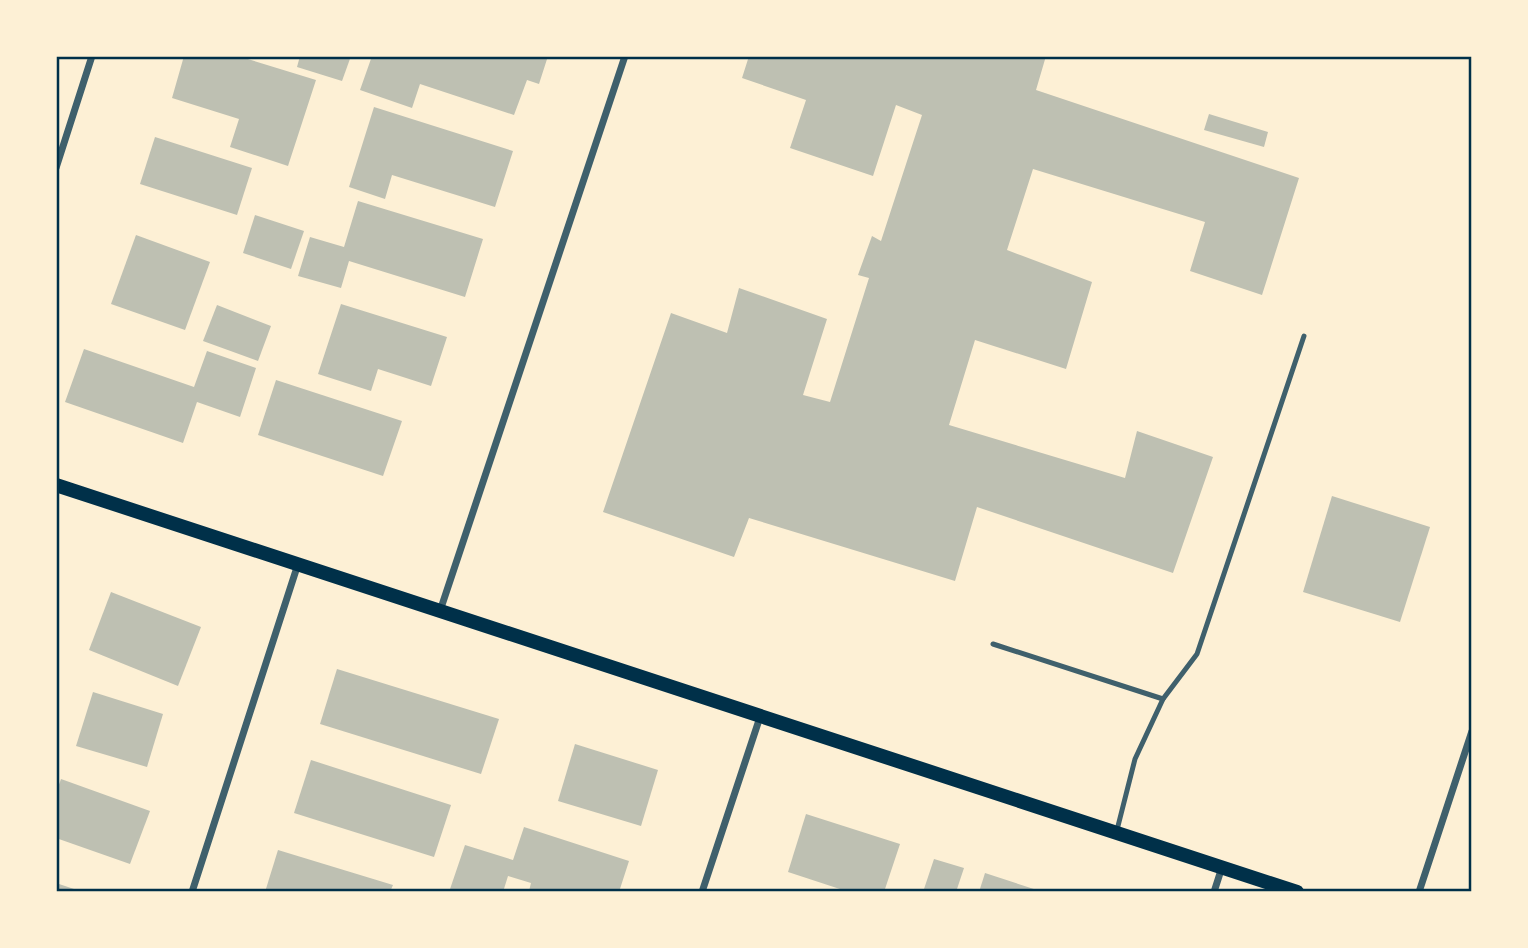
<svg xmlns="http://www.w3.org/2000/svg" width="1528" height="948" viewBox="0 0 1528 948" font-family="'DM Sans',sans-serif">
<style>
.building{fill:#bec0b2}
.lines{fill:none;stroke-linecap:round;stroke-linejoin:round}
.service{stroke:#3f606c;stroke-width:5}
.minor{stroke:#3f606c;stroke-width:7}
.secondary{stroke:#003049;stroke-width:14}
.neatline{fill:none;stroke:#003049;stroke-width:2.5}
</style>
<rect width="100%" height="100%" fill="#fdf0d5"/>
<g class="building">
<polygon points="184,56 238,56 316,80 288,166 230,147 239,119 172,98"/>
<polygon points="300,56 351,56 342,81 297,67"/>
<polygon points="372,56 548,56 539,84 527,80 514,115 420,84 412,108 360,90"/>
<polygon points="749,56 1046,56 1036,90 1299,178 1262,295 1190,271 1205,222 1033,169 1007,250 1092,282 1066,369 975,340 949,425 1125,478 1137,431 1213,457 1173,573 977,507 955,581 749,518 734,557 603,512 671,313 727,333 739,288 827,319 803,395 830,402 869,278 858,275 872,236 881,241 922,115 896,105 873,176 790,148 806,100 742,78"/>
<polygon points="374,107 513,151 495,207 392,175 385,199 349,187"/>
<polygon points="1209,114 1268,132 1264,147 1204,130"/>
<polygon points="155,137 252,168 237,215 140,184"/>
<polygon points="358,201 483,239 465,297 349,261 341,288 298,276 310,237 344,247"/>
<polygon points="255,215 304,231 291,269 243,253"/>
<polygon points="136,235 210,262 185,330 111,304"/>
<polygon points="341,304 447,337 431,386 378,369 371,391 318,374"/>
<polygon points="217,305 271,326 258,361 203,341"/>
<polygon points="84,349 194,387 207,351 256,368 240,417 197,402 183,443 65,402"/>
<polygon points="276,380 402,421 383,476 258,435"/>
<polygon points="1332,496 1430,527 1400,622 1303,592"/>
<polygon points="111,592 201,627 178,686 89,650"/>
<polygon points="337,669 499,719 481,774 320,724"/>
<polygon points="93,692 163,714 147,767 76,746"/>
<polygon points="575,744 658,770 641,826 558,801"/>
<polygon points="311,760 451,805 434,857 294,813"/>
<polygon points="61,779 150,811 130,864 56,838 56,793"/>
<polygon points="806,814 900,844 884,892 849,892 788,872"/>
<polygon points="524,827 629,861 619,892 532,892 529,891 531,883 508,876 503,892 449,892 465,845 513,860"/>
<polygon points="278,850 393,885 390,892 265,892"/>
<polygon points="934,859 964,868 956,892 923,892"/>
<polygon points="985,873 1040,891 1040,892 979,892"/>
<polygon points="56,883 80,891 80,892 56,892"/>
</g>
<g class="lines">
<g class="service">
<polyline points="993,644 1163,699"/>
<polyline points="1117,830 1135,759 1163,699 1197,654 1304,336"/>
</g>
<g class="minor">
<polyline points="56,168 92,56"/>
<polyline points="440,611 625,56"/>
<polyline points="192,892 298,564"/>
<polyline points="702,892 760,717"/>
<polyline points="1214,892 1222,867"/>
<polyline points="1419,892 1472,731"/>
</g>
<polyline class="secondary" points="56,485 1297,892"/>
</g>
<rect width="1528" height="948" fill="none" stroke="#fdf0d5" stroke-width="116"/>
<rect x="58" y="58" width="1412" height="832" class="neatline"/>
</svg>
